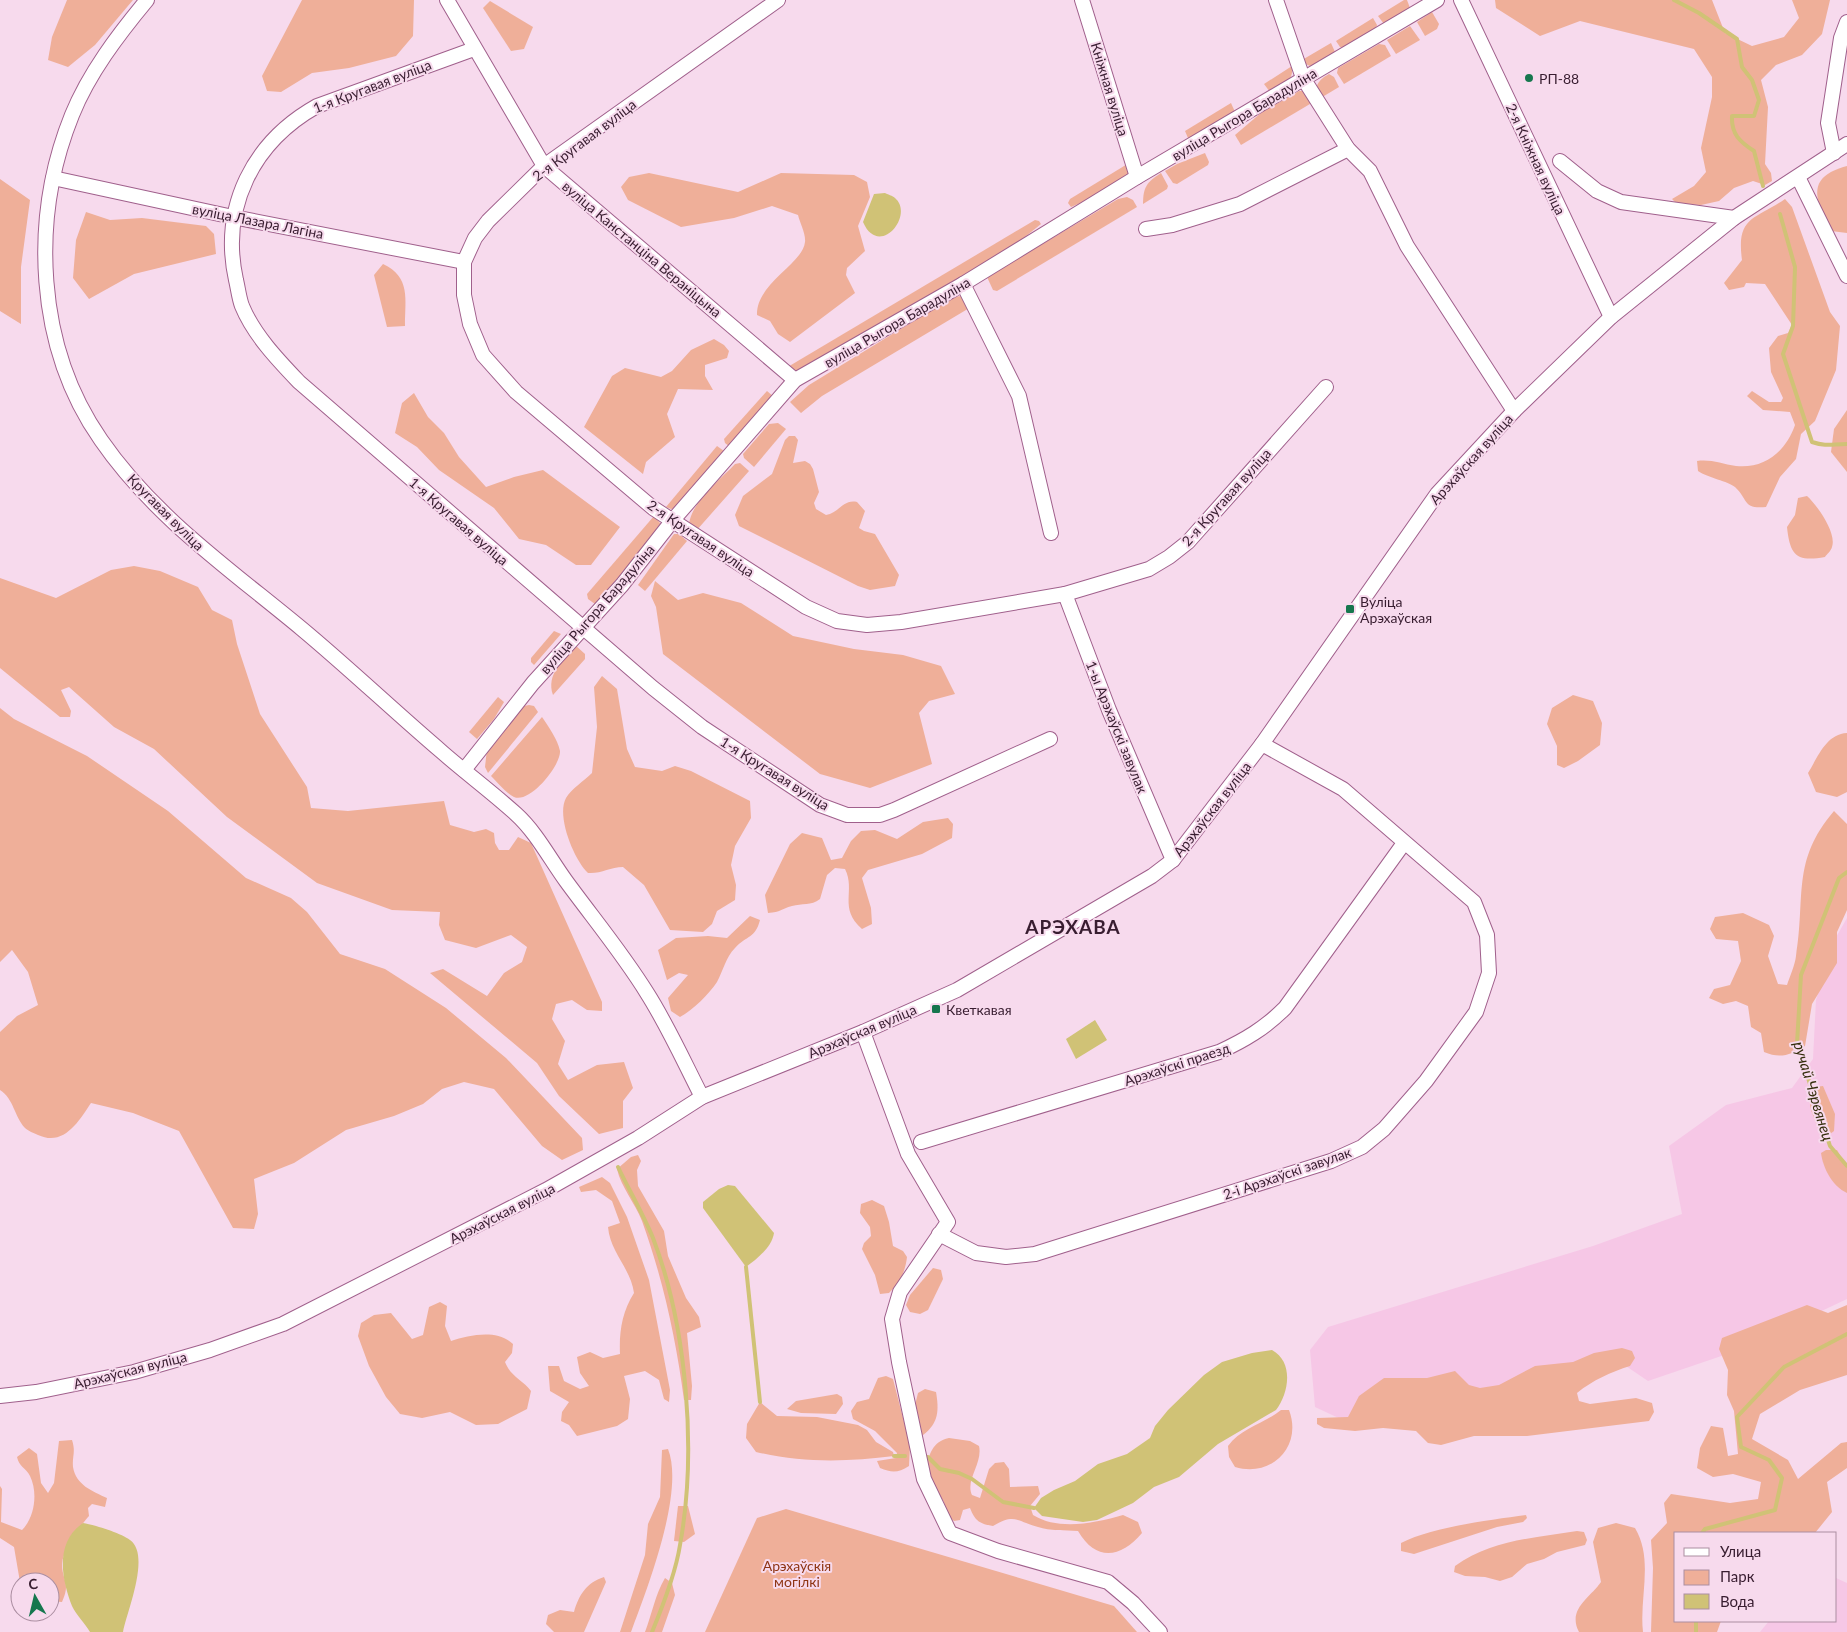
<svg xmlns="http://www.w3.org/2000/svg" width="1847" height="1632" viewBox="0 0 1847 1632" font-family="Lato,sans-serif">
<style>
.built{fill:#f6c7e6}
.green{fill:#efaf99}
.water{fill:#d0c276}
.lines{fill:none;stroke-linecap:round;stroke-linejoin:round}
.stream{stroke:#d0c276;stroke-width:4}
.minor-casing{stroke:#a0608c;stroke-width:16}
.minor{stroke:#fff;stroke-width:14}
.poi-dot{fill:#16774e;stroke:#f7daed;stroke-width:2}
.labels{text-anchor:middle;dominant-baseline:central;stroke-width:4;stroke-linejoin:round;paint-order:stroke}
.poi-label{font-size:14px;fill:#381d30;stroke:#f7daed;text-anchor:start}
.street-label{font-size:14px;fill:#381d30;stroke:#f7daed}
.park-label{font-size:14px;fill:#8e3514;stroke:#f7daed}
.water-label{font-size:15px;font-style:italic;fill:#342e0c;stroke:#f7daed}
.district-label{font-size:19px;font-weight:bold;letter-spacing:1px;fill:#381d30;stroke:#f7daed}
</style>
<rect width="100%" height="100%" fill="#f7daed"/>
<g class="built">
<polygon points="1847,918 1847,1299 1739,1350 1648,1381 1617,1360 1345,1421 1315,1407 1310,1350 1328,1327 1593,1246 1682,1214 1669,1146 1726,1105 1792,1088 1813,1059 1816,1000 1835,939"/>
<polygon points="1836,1578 1847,1583 1847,1632 1760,1632 1769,1621 1836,1621"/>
</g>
<g class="green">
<polygon points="67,0 133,0 95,45 68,67 48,60 52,37"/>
<polygon points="302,0 414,0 413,36 396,56 349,68 312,73 281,92 267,91 262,76"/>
<polygon points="1404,0 1407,0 1410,8 1384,24 1378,16"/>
<polygon points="1495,0 1712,0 1725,33 1752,46 1784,37 1799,18 1792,0 1830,0 1822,34 1802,55 1776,65 1761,80 1768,107 1765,164 1771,173 1772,181 1765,185 1753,181 1734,188 1719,201 1701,205 1677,204 1672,199 1694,186 1706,172 1701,148 1712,97 1712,77 1694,49 1580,21 1540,36 1496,8"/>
<polygon points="490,1 533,27 524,49 511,51 483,8"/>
<polygon points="1432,12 1439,24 1437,29 1425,36 1417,22"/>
<polygon points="1373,18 1377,25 1375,31 1346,48 1340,47 1336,41"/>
<polygon points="1410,26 1420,40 1396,54 1387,40"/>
<path d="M1331 43 1335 52C1325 60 1312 74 1302 60Z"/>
<polygon points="1379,44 1385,45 1391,56 1344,84 1337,73 1338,68"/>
<path d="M1292 66C1294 82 1283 85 1270 92L1264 84Z"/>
<path d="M1329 74 1334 77 1339 87 1319 99C1313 87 1318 80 1329 74Z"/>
<polygon points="1299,91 1306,91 1315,101 1241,145 1235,135 1262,112"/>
<polygon points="1231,103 1235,112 1190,139 1188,138 1185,131"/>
<polygon points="1205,153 1209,162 1208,165 1177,184 1173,183 1165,171 1177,164"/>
<polygon points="1129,163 1130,174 1104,193 1071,207 1068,203 1070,199"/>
<path d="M1847 166V233L1831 231C1815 200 1805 177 1847 166Z"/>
<path d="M649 173 738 192 781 173 854 175 867 182 870 197 858 226 865 251 847 268 846 275 855 293 790 342 778 334 770 321 757 315C756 283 803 264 805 242 806 234 800 223 798 215L772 206 734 218 681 227 628 200 621 187 629 177Z"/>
<path d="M1161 173 1168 186 1167 189 1143 204C1143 187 1147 182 1161 173Z"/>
<polygon points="0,179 30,200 21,267 21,324 0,311"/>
<polygon points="1127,197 1133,200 1137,207 997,291 993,290 987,277 1118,199"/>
<path d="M1785 199 1792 207 1830 312 1840 326 1836 370 1815 421 1801 434 1796 459 1780 477 1766 507C1742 509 1749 500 1735 487 1728 481 1708 478 1698 471L1697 461C1711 459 1722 464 1736 466 1765 469 1786 451 1795 425L1790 412 1763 410 1747 396 1752 391 1769 402H1781L1783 398 1771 372 1769 348 1778 336 1788 333 1792 325 1765 284 1746 283 1744 287 1729 290 1724 283 1742 260C1736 216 1755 220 1785 199Z"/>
<polygon points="86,212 110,220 142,218 206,226 214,234 216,254 134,274 89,299 73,278 76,240"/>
<polygon points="1035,220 1039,221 1041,224 1015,245 802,373 794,373 786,368"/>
<path d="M383 264C411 277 405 299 405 326L387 327 374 275Z"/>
<polygon points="961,296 966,299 971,307 822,396 801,413 790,402 809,385 953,297"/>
<polygon points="714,339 724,345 729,351 727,358 705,365 705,376 713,390 678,389 667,414 675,437 646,462 643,474 584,427 612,376 625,368 661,377 672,371 691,350"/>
<polygon points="767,391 774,397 730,447 725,443 724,439"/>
<polygon points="414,393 428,417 444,433 459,457 486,487 514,477 543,470 620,527 591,565 576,565 546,545 519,539 494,508 439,470 417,447 395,433 402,403"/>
<polygon points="1847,410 1847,472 1831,452 1834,429"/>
<polygon points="778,423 786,429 754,467 744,458 743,454 769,424"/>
<path d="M789 436H795L798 440 793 463 805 461 810 464 813 469 819 492 814 503 816 509 826 515C839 513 843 499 857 502L865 511 859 528 864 531 875 534 899 575 895 586 870 590 858 586 739 526 735 515 743 496 772 474 785 440Z"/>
<polygon points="717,446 724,451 724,455 677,508 671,509 666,507"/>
<path d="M740 463 749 471 696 531 689 524C692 501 720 480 735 464Z"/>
<path d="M1807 496C1817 505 1837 533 1832 547 1831 551 1827 554 1825 557 1797 562 1790 556 1787 527L1795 515 1798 498Z"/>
<polygon points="654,516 660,523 661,529 595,604 588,599 587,594"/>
<polygon points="674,534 679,534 687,541 645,591 638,585"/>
<polygon points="134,566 160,571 198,587 212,610 232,620 237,644 260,714 307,787 311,808 348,811 444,801 450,825 474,832 486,829 494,833 495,843 499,850 509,850 518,837 531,843 602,1002 602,1011 587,1010 572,1000 556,1004 552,1019 565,1041 558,1064 568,1080 597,1065 624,1062 633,1088 623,1101 623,1128 599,1134 559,1096 537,1063 430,973 443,969 487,996 504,973 522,962 527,947 511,935 476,948 445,940 439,925 440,912 392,910 317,883 227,817 154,749 114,727 69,687 61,690 71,711 70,717 60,717 0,668 0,578 56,598 111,570"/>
<polygon points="655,581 678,600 703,593 741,603 793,636 854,649 903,655 941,666 955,694 929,701 919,713 932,764 870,788 820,774 663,654 656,607 651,596"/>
<polygon points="554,631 561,634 534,665 531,662 531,658"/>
<path d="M575 645 585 654V659L553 695C546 674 563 661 575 645Z"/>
<path d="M602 676 617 689 627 749 635 767 662 771 675 766 691 771 750 801 751 818 735 846 731 865 736 885 735 900 717 911 712 924 703 932 670 930 644 885 623 867C610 867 601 874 588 873 574 860 556 816 566 798 571 789 584 781 592 773L597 727 594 687Z"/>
<polygon points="1573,695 1593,701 1602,723 1600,745 1578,761 1564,768 1557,765 1557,746 1547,724 1552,708"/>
<polygon points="498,697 504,702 494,719 477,739 469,732"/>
<polygon points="529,705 534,706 538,712 488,773 485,767 487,749 524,706"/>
<path d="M0 708 14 719 87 756 168 811 246 878 291 898 307 912 340 954 385 969 446 1008 506 1058 582 1138 583 1150 562 1160 542 1146 494 1089 464 1082 442 1089 423 1104 394 1116 346 1130 294 1163 254 1179 258 1214 254 1229 233 1228 179 1131 133 1113 91 1103C79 1121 64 1147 38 1135 34 1133 28 1131 25 1128 14 1116 14 1099 0 1090V1032L17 1016 38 1005 28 972 12 950 0 962Z"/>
<path d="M542 717C548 726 558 740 560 751 561 765 530 804 514 797 506 793 497 782 491 776Z"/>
<path d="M1847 733V792L1837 797 1816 792 1808 773C1818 757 1826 734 1847 733Z"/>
<path d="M1834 811 1847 824V910L1837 932V963L1812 1004 1805 1046C1791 1055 1780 1059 1764 1052L1761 1033 1751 1027 1748 1006 1736 1001 1723 1004 1709 998 1714 989 1730 985 1741 961 1738 941 1716 939 1710 929 1715 917 1743 913 1769 925 1774 936 1768 956 1778 984 1787 985C1790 976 1795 965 1796 956 1806 897 1791 861 1834 811Z"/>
<path d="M948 818 953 824 952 838 922 854 868 870 862 878 871 908 872 924 862 929C838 908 856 891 845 869L835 868 827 875 820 899C811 906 802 903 792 906 781 909 781 912 768 913L765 895 790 844 802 833 822 838 831 860 842 858 851 841 861 831 875 830 897 839 923 822Z"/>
<path d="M750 916 760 920C755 939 747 935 735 948 726 957 723 971 717 982 709 994 693 1010 680 1017L671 1011 668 998 688 975 679 973 667 980 658 950 676 938 708 936 727 938Z"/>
<polygon points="1823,1086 1835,1114 1834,1131 1830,1134 1820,1134 1811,1110 1808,1092 1815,1087"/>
<path d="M1826 1150H1837L1847 1168V1193C1832 1186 1823 1168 1821 1153Z"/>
<path d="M638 1155 641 1161 637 1170 638 1186 664 1231 668 1256 686 1298 699 1317 701 1327 687 1333 692 1386 691 1400H684C676 1339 663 1279 642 1221 635 1203 621 1187 617 1169L631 1157Z"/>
<path d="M602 1177 610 1183 627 1217 649 1280 670 1390 669 1402 664 1399 659 1380 645 1371 624 1376 630 1399 628 1419 617 1426 577 1436 569 1425 561 1421 562 1412 569 1402 550 1391 548 1366H559L564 1381 580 1389 589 1386 580 1373 577 1357 590 1352 603 1358 620 1354C619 1332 622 1312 634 1293 631 1269 610 1252 608 1227L620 1223 612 1201 596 1190 581 1192 579 1187Z"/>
<path d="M872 1200 884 1206 889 1222 893 1246 903 1251 907 1257C905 1273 900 1282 889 1293L880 1294 875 1275 862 1249 864 1243 871 1236 870 1227 860 1213 861 1204Z"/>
<polygon points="933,1268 941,1270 943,1279 928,1310 920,1314 910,1312 906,1305 910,1295"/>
<path d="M440 1302 447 1306 445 1326 451 1341C470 1335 497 1329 513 1344L512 1353 505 1362C511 1377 522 1379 531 1391L527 1409 498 1424 476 1425 450 1412 422 1418 400 1414 386 1397 369 1366 358 1336 361 1323 374 1315 391 1313 412 1339 423 1335 429 1307Z"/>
<polygon points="1807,1305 1828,1313 1847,1305 1847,1375 1800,1390 1760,1414 1752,1439 1788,1460 1798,1479 1841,1443 1847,1442 1847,1468 1827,1482 1832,1512 1815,1533 1676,1533 1676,1621 1721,1621 1717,1632 1651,1632 1653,1568 1651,1540 1667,1523 1664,1503 1671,1494 1730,1503 1758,1499 1761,1482 1733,1474 1713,1477 1697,1468 1700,1448 1711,1426 1723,1428 1728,1456 1738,1454 1734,1411 1727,1395 1728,1370 1719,1349 1722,1338"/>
<path d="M1622 1348 1632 1351 1635 1358 1630 1366C1611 1372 1593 1380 1577 1393L1579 1401 1590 1404 1636 1398 1652 1403 1654 1412 1649 1421 1527 1436H1474L1441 1445 1428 1443 1416 1431 1383 1428 1355 1431 1324 1428 1317 1424V1418L1348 1417 1359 1396 1384 1378H1427L1455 1371 1469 1385 1480 1388 1499 1385 1535 1366 1573 1362 1594 1353Z"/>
<path d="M886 1376 893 1379 910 1445 909 1466C898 1473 892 1473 880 1468L877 1461 896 1458 897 1453 875 1431 853 1419 851 1411 857 1402 869 1399 878 1378Z"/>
<path d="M925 1389 936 1392C939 1410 939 1423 923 1435L917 1434 913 1413 918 1393Z"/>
<polygon points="837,1394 842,1397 843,1404 836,1414 801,1413 787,1409 796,1401"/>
<path d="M760 1402 777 1416 817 1417 858 1425 867 1430 876 1442 893 1452 894 1456C847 1462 802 1463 756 1452L746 1438 747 1424Z"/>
<path d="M1281 1410H1289C1303 1447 1271 1478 1235 1467L1229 1457 1228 1446C1241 1428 1264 1424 1281 1410Z"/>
<path d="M949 1438 970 1441 979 1446C983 1463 965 1480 972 1495L980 1498 989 1469 995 1463 1004 1462 1009 1469 1010 1487 1038 1486 1040 1494 1030 1506 1033 1515C1059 1531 1095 1523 1123 1515L1138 1522 1142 1533C1121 1558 1096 1562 1078 1531 1065 1530 1050 1531 1038 1527 1016 1521 1015 1513 993 1526 980 1524 975 1521 970 1508L963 1510 960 1520 954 1521 946 1514 944 1502 925 1470C930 1453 932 1442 949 1438Z"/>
<path d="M72 1440C76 1452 72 1456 73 1467 76 1485 92 1491 107 1498L105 1507 92 1504 88 1508 89 1516C80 1526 63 1549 62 1564 62 1581 71 1582 62 1602L50 1601V1582H20L14 1547 0 1538V1486L2 1489 1 1522 22 1530C35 1517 38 1492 30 1476 26 1468 19 1467 17 1457L29 1448 37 1454 41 1483 48 1493 54 1483 59 1441Z"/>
<path d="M668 1449C685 1492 647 1589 631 1632H620L645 1555 648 1524 660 1497 662 1450Z"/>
<polygon points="678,1506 688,1506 695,1534 684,1542 674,1541"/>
<polygon points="786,1509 1114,1606 1137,1632 705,1632 757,1518"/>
<path d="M1526 1515 1527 1518 1523 1522 1497 1527 1414 1554 1401 1551V1543C1432 1527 1490 1520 1526 1515Z"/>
<path d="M1616 1523 1635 1528C1654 1560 1639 1597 1643 1632H1579C1567 1609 1590 1598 1601 1582L1593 1542 1598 1528Z"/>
<path d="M1577 1531 1584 1532 1587 1540 1585 1545 1557 1552 1544 1559 1527 1564 1512 1577 1500 1581 1485 1577 1465 1576 1454 1572 1455 1566C1491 1540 1534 1538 1577 1531Z"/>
<path d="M604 1577 606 1582 584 1632H554L546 1624 548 1615 560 1610 574 1612C579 1595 586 1583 604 1577Z"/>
<path d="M665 1578 672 1583 675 1595 662 1632H645C652 1614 655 1595 665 1578Z"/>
</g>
<g class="water">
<path d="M885 193C887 194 893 196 895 198 915 215 879 259 863 222L874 194Z"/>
<polygon points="1095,1020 1107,1040 1076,1059 1066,1039"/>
<path d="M728 1185 735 1186 774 1233C772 1247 757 1259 746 1267L703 1208V1202L719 1189Z"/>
<path d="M1272 1350C1294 1362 1289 1393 1276 1410L1218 1444 1179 1477 1154 1487 1133 1503 1097 1520 1083 1522 1042 1516 1034 1508 1041 1498 1054 1490 1075 1481 1098 1464 1127 1454 1150 1438 1155 1426 1168 1410 1204 1375 1222 1362 1252 1353Z"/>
<path d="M83 1523C95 1525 121 1533 130 1540 151 1555 127 1611 123 1632H90C85 1623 76 1615 72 1606 61 1578 55 1542 83 1523Z"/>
</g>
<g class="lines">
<g class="stream">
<path d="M1674 0 1699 13 1737 39 1742 67 1752 80 1759 100 1754 116H1732C1731 134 1740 142 1754 151L1763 186"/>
<path d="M1780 214 1795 267 1793 326 1783 354 1812 442C1827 447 1832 444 1847 444"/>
<polyline points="1847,872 1839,878 1801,975 1797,1044 1830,1146 1847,1166"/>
<path d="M618 1167C629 1190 643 1214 653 1238 687 1327 697 1452 680 1545 676 1571 662 1608 652 1632"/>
<polyline points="746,1267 760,1402"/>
<polyline points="894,1456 905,1456"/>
<polyline points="923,1457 928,1457 940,1469 959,1473 972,1479 1003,1502 1034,1508"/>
<polyline points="1702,1533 1705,1529 1775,1510 1782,1478 1769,1460 1741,1447 1737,1417 1784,1367 1847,1334"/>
<polyline points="1696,1621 1696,1632"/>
</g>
<g class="minor-casing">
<g id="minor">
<path d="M147 0C118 35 89 73 72 115 30 219 36 347 101 440 154 517 231 570 302 629 350 669 395 712 442 752 466 773 493 793 516 814 536 832 550 859 566 881 593 918 623 954 647 993 668 1026 684 1062 702 1097"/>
<polyline points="447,0 544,166 795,380"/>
<polyline points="778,0 544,166 488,221 475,238 464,262 464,295 470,324 483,355 516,392 653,508 806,607 837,621 867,625 901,622 1065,594 1149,569 1169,557 1188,542 1326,387"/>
<polyline points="1082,0 1137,177"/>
<polyline points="1276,0 1303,78 1348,149 1370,171 1407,246 1514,411"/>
<polyline points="1461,0 1611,317"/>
<path d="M474 49 317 106C253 142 220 207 236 280 238 288 239 298 242 306 254 335 278 360 299 382L653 688 702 727 820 805 847 815H880L894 810 1050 739"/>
<polyline points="1834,153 1828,123 1841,38 1847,22"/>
<polyline points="1560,161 1597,191 1621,202 1734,218"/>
<polyline points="1798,177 1847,276"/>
<polyline points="53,178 233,217 464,262"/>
<polyline points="1146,229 1172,225 1240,204 1348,149"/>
<polyline points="963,284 1019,396 1051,533"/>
<polyline points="1065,594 1109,710 1173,860"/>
<polyline points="464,770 533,683 622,585 673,520 795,380 963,284 1137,177 1437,0"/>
<polyline points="863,1032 908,1154 948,1222 900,1292 892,1319 899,1362 924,1479 950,1533 998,1551 1108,1582 1133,1603 1160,1632"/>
<path d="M921 1142 1219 1052C1245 1040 1265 1028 1285 1008L1404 843"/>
<polyline points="939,1234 976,1253 1006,1257 1035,1254 1331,1161 1362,1147 1384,1129 1426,1081 1476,1012 1489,973 1487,935 1474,902 1343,789 1262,744"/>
<polyline points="0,1396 36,1392 134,1372 210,1350 283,1324 546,1190 638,1138 702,1097 863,1032 957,990 1152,876 1173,860 1262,744 1437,494 1514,411 1611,317 1734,218 1847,144"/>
</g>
</g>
<use href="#minor" class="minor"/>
</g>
<g class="poi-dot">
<circle cx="1529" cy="78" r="5"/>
<rect x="1345" y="604" width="10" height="10" rx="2.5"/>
<rect x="931" y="1004" width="10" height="10" rx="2.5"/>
</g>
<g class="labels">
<g class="poi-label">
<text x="1539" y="78">РП-88</text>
<text x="1360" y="601">Вуліца<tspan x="1360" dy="16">Арэхаўская</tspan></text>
<text x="946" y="1009">Кветкавая</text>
</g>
<g class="street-label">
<text transform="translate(372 86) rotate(-21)">1-я Кругавая вуліца</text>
<text transform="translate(1110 89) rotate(73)">Кніжная вуліца</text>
<text transform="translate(1244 114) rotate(-31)">вуліца Рыгора Барадуліна</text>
<text transform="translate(584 140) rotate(-37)">2-я Кругавая вуліца</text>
<text transform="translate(1536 159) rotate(65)">2-я Кніжная вуліца</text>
<text transform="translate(258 221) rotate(11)">вуліца Лазара Лагіна</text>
<text transform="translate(642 249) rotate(40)">вуліца Канстанціна Вераніцына</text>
<text transform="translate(897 322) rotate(-30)">вуліца Рыгора Барадуліна</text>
<text transform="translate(1471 459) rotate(-48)">Арэхаўская вуліца</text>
<text transform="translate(1226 497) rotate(-48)">2-я Кругавая вуліца</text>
<text transform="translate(166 512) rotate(45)">Кругавая вуліца</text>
<text transform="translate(459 521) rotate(41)">1-я Кругавая вуліца</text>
<text transform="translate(701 538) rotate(34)">2-я Кругавая вуліца</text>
<text transform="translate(597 609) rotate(-49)">вуліца Рыгора Барадуліна</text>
<text transform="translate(1117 727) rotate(68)">1-ы Арэхаўскі завулак</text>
<text transform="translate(775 773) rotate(32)">1-я Кругавая вуліца</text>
<text transform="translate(1212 809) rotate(-52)">Арэхаўская вуліца</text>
<text transform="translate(862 1031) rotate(-23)">Арэхаўская вуліца</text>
<text transform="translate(1177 1064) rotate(-18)">Арэхаўскі праезд</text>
<text transform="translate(1287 1173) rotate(-19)">2-і Арэхаўскі завулак</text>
<text transform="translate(502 1213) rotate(-27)">Арэхаўская вуліца</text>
<text transform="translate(130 1370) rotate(-14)">Арэхаўская вуліца</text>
</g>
<g class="park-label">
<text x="797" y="1565">Арэхаўскія<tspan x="797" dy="16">могілкі</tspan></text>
</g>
<g class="water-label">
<text transform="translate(1814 1091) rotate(73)">ручай Чэрвянец</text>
</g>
<g class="district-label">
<text x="1073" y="926">АРЭХАВА</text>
</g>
</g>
<rect x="1674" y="1532" width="162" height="90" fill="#f7daed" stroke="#ab8ea1"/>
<rect x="1684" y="1548" width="25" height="8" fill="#ffffff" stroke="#ab8ea1"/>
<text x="1720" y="1557" font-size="15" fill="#381d30">Улица</text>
<rect x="1684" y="1570" width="25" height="15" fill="#efaf99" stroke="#ab8ea1"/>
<text x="1720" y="1582" font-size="15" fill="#381d30">Парк</text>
<rect x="1684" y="1594" width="25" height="15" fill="#d0c276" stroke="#ab8ea1"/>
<text x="1720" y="1607" font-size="15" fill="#381d30">Вода</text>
<g transform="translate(35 1597) rotate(352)"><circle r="24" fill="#f7daed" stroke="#ab8ea1"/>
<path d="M0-4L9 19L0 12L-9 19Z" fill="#16774e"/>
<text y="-8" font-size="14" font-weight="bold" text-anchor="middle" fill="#381d30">С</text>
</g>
</svg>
